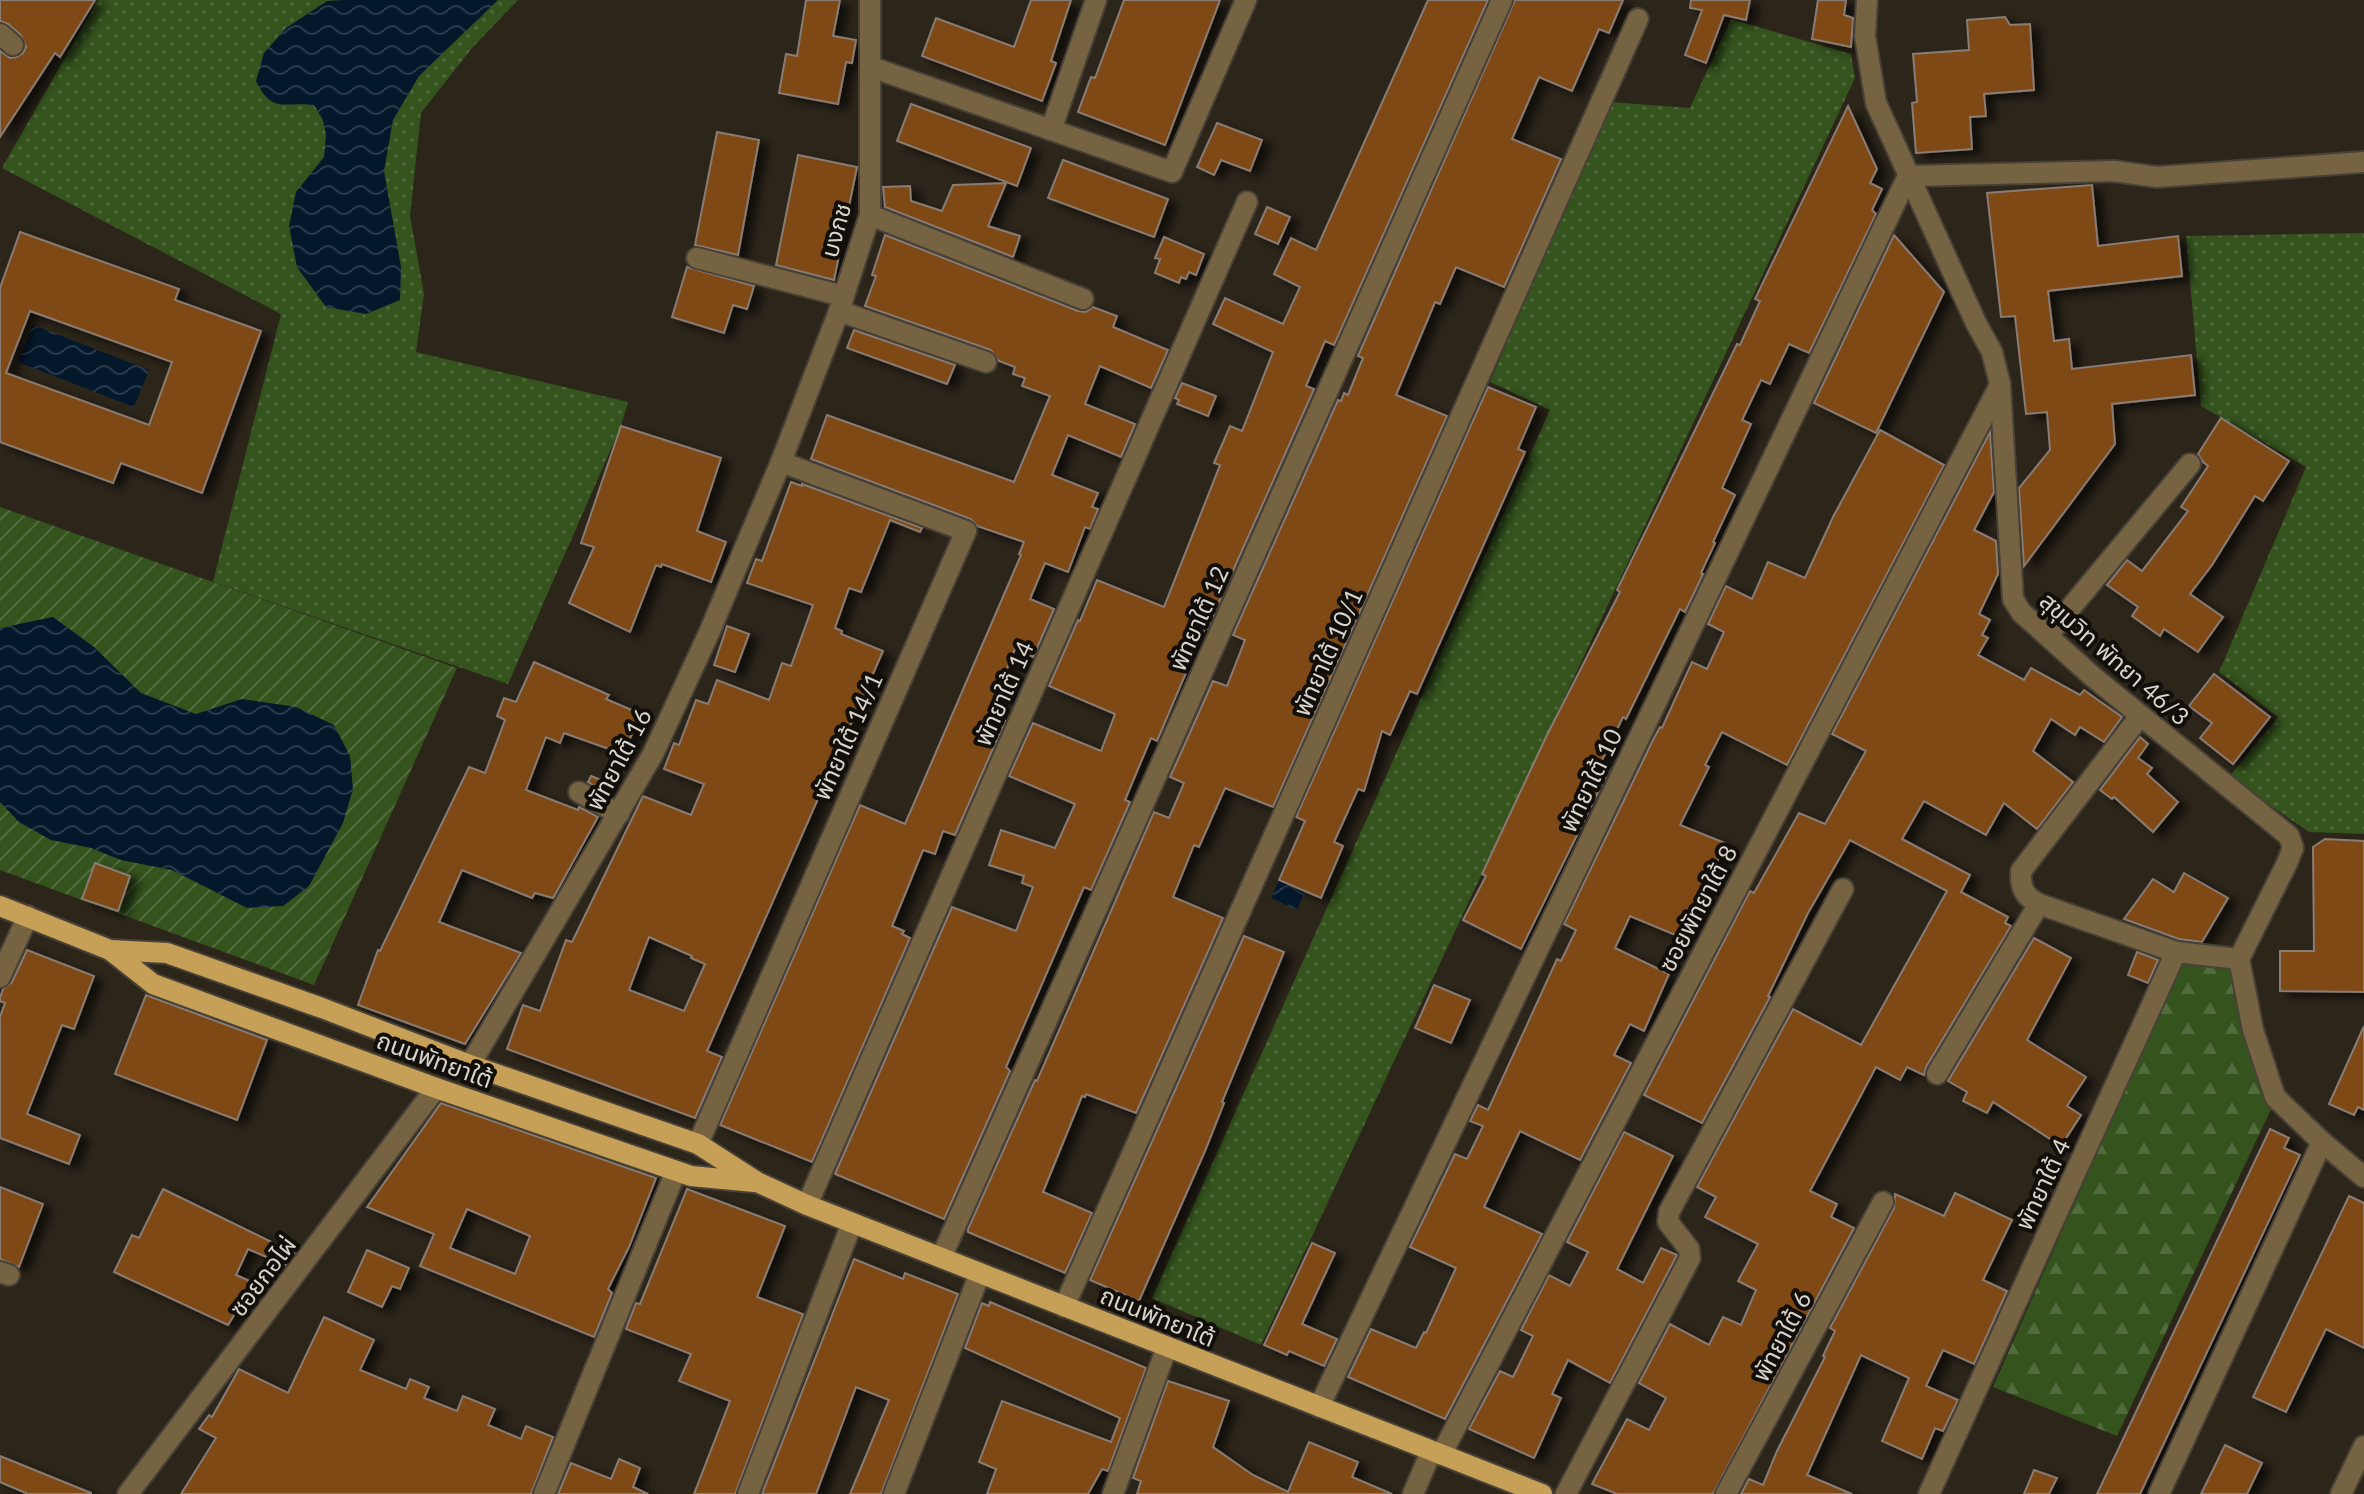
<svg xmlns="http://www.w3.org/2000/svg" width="2364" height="1494" viewBox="0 0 2364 1494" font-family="Lato,'Noto Sans Thai',sans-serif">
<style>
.grass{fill:url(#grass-dots)}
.forest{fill:url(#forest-firs)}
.garden{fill:url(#garden-furrows)}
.water{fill:url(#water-waves)}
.building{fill:#7f4819;stroke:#897b72;stroke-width:2;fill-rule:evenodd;filter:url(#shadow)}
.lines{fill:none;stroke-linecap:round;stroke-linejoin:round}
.minor-casing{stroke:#484137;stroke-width:24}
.major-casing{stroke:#484137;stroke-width:24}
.minor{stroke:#766342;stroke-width:20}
.major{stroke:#c6a057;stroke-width:20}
.labels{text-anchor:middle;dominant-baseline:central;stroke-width:8;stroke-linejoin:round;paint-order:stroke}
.street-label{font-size:24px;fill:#d8d4cd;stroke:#120f0a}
</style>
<defs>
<pattern id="grass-dots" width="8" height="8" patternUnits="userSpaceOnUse" patternTransform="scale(2)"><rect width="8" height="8" fill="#34531d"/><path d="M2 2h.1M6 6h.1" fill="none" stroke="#516b3d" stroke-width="1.8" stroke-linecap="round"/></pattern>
<pattern id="forest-firs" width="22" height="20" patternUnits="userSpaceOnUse" patternTransform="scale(2)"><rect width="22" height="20" fill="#34531d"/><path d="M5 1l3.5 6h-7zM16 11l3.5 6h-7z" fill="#516b3d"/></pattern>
<pattern id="garden-furrows" width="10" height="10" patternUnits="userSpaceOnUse" patternTransform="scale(2)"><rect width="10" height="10" fill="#34531d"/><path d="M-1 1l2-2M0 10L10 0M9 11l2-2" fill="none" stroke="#516b3d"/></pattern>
<pattern id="water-waves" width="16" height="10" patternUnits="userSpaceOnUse" patternTransform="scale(2)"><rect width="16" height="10" fill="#04182c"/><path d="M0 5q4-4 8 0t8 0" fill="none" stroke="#283949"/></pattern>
<filter id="shadow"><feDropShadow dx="9" dy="5" stdDeviation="4" flood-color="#0009"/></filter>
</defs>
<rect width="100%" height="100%" fill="#2c251a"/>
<g class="grass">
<polygon points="98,0 518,0 472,48 421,113 410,216 424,294 416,352 628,402 621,426 508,684 213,582 281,314 2,168"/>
<polygon points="1731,19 1851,54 1855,78 1261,1345 1152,1298 1550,410 1490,382 1610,102 1690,108"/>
<polygon points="2364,233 2364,834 2309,832 2229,777 2278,717 2219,672 2306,467 2201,406 2186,236"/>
</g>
<polygon class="forest" points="2182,960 2231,966 2273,1105 2117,1436 1993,1387"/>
<polygon class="garden" points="0,507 457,668 314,985 0,870"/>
<g class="water">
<path d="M344 0H498L419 76 393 120 384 171 401 267 400 300 366 314 326 307 297 267 289 226 296 192 324 157 326 135 323 120 314 105C284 101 273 115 256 81L264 53 286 28 327 1Z"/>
<polygon points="33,325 149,370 134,407 18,362"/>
<polygon points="53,617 94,647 141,693 196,714 242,699 296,707 334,725 350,756 353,789 343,823 309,886 283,906 247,908 172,870 121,860 91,848 51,840 19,822 0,802 0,628"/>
<polygon points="1010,675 1023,680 1014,703 1001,697"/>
<polygon points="1279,880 1305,891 1297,910 1271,898"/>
</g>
<g class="building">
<polygon points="0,0 95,0 60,57 55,53 0,137 0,51 10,58 17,57 23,53 26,47 21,35 8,24 0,21"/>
<polygon points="806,0 840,0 833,36 856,40 852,63 846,62 838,104 779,93 786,54 797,56"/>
<polygon points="1031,0 1071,0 1051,61 1056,63 1042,101 922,56 936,18 1014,47"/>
<polygon points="1124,0 1220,0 1165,145 1078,112 1091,77 1095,78"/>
<polygon points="1428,0 1488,0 1334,345 1325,341 1306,386 1314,389 1207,629 1205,628 1157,741 1151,738 1125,800 1130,802 1091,890 1084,887 1006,1067 1010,1071 944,1219 835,1174 952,907 1016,931 1033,887 1022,883 1024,876 989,865 1001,830 1055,848 1075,804 1009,776 1033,723 1101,751 1115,714 1049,686 1078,620 1080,621 1097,580 1164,607 1220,465 1214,463 1230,426 1242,431 1273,352 1213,324 1225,298 1283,324 1300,287 1274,274 1291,238 1316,250"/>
<polygon points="1515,0 1623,0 1609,33 1599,29 1572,91 1539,77 1512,139 1561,159 1504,287 1456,267 1440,304 1435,302 1396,395 1447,416 1273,807 1225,788 1199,847 1194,845 1173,897 1223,918 1136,1113 1086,1094 1085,1097 1082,1096 1043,1192 1092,1213 1065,1273 968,1232 968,1229 1035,1080 1037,1081 1154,812 1169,818 1184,783 1170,777 1180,755 1213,681 1227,686 1245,640 1233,635 1338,400 1341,401 1344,393 1348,395 1363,358 1358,356"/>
<polygon points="1691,0 1750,0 1746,20 1724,15 1706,63 1685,55 1702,10 1690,8"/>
<polygon points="1818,0 1846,0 1844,15 1853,18 1851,47 1812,39"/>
<polygon points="2005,17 2010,25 2030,24 2034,90 1984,94 1986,116 1970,117 1972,149 1916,153 1912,103 1917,102 1913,54 1969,50 1967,20"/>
<polygon points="911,104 1031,148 1017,186 897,141"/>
<polygon points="1848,106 1877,169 1870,183 1882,189 1872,210 1876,214 1809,353 1789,344 1770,384 1761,380 1742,420 1751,424 1722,488 1735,495 1713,542 1715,543 1701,573 1703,574 1685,612 1680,609 1626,719 1623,717 1600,764 1610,768 1521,949 1463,920 1486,876 1482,874 1546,737 1620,592 1617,590 1737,344 1740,345 1760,301 1755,299"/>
<polygon points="1217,123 1262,140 1250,171 1221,160 1214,175 1197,167"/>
<polygon points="717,132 759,140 738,255 695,245"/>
<polygon points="798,155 857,167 834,280 776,265"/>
<polygon points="1063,160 1168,199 1154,237 1048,198"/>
<polygon points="1006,183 988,226 1020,236 1013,257 885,207 883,187 910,186 911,201 942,211 953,185"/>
<polygon points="2092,185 2098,246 2178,236 2182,276 2048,291 2054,341 2069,339 2072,369 2191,355 2195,395 2112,404 2115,444 2024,566 2019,488 2050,450 2047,412 2026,414 2015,316 2001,317 1987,193"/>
<polygon points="1267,207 1290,217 1278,244 1255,234"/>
<path d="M20 232 179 289 175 300 261 331 202 493 121 463 113 483 0 442V288ZM30 311 172 362 149 425 6 373Z"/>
<polygon points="885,235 1078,311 1086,312 1093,307 1117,316 1113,327 1168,350 1151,388 1100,366 1085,404 1135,424 1121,457 1068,435 1052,475 1098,493 1092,507 1098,509 1090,529 1085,527 1068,572 1045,563 1030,599 1054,609 1033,657 1015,649 988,715 1005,721 955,835 943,831 935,854 923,850 892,926 904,931 902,934 910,938 812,1162 720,1125 860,805 905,824 1021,555 1019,554 1024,542 977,526 971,519 811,459 827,415 1014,482 1050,396 1022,386 1025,378 1013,374 1015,367 999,361 991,350 865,306 876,276 872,275"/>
<polygon points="1894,235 1944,292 1876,433 1814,403"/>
<polygon points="1164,237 1204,254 1196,275 1189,272 1186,279 1181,277 1179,283 1155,273 1160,259 1155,258"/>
<polygon points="687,267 754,286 747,309 733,305 724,333 672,317"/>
<polygon points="854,330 955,365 947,384 847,348"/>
<polygon points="1182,383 1216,396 1208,416 1177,404 1179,400 1175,398"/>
<polygon points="1488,387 1536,407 1518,449 1525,452 1417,694 1410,691 1390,735 1382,731 1364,791 1358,789 1334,842 1343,846 1321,898 1279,880 1305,821 1296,817"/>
<polygon points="2221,418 2289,461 2263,501 2255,496 2212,565 2190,594 2223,617 2198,652 2164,629 2160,636 2132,616 2138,607 2107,585 2127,560 2142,571 2188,511 2181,507 2208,466 2203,462 2198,454"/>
<polygon points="621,426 721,458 697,531 726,542 711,582 662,564 661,567 656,565 630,632 569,603 594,547 581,543"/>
<polygon points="1880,430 1944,465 1787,765 1722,732 1705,765 1709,767 1680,825 1725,843 1685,939 1630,916 1615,948 1669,974 1644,1031 1630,1024 1614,1055 1631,1063 1580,1160 1520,1131 1484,1207 1542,1234 1445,1419 1348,1377 1371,1329 1416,1348 1424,1332 1426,1333 1456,1268 1410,1247 1455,1154 1467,1159 1483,1126 1470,1121 1478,1105 1488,1110 1557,959 1561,961 1576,930 1564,924 1653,740 1660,727 1662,728 1692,662 1707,669 1724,632 1708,624 1726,586 1752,599 1768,562 1805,578 1833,517"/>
<polygon points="1990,432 1994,492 1974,530 1996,541 1998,574 1979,614 1990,620 1982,635 1988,638 1978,655 2024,680 2031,668 2080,695 2084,690 2122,717 2104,742 2080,727 2075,735 2051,719 2033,751 2073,782 2037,829 2004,803 1986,835 1924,801 1902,839 1970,875 1961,892 2008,917 2005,923 2011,926 1926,1067 1924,1075 1907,1067 1900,1080 1876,1067 1810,1191 1837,1204 1831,1217 1854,1228 1713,1494 1617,1494 1592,1484 1627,1419 1649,1430 1666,1398 1639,1383 1670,1324 1709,1345 1723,1317 1741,1325 1756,1290 1738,1281 1758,1244 1705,1217 1716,1197 1697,1187 1793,1009 1861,1045 1947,891 1850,840 1808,913 1768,996 1770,997 1702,1123 1644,1095 1750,891 1754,893 1799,813 1825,824 1866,751 1832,734"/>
<path d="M791 482 802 486V484L922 528 920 532 890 520 861 592 849 588 835 628 842 631 841 634 883 651 707 1051 722 1057 695 1118 507 1049 523 1005 540 1011 566 940 572 942 643 796 691 815 704 784 664 769 674 743 679 745 696 700 708 704 717 680 769 700 782 663 791 666 813 605 747 583 756 559 762 561ZM649 937 692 956 691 958 705 964 684 1011 629 990Z"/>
<polygon points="727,626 749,634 735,672 714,665"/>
<polygon points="534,662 609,695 606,699 641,714 623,754 564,733 560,743 546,737 526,790 578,810 579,807 598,817 553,898 535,893 532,898 462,870 439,922 521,953 465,1044 358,1005 378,950 380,951 469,767 485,773 505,720 497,716 504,698 516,702"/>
<polygon points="2214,674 2270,717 2233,764 2200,738 2212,723 2189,706"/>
<polygon points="2140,737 2148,744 2138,758 2152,768 2147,774 2178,802 2153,832 2114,797 2112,799 2100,790"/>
<polygon points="591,776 616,786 611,795 588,782"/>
<polygon points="2325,839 2364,841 2364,992 2280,991 2280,951 2314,951 2313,847"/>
<polygon points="95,863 130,876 118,911 82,899"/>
<polygon points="2184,873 2228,898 2202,942 2179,939 2124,919 2153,879 2174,892"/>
<polygon points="1244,936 1284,952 1222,1102 1224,1103 1205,1151 1139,1301 1090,1280"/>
<polygon points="2034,938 2071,958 2027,1040 2086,1077 2067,1106 2081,1115 2061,1146 1993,1102 1987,1113 1963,1101 1967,1092 1948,1081"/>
<polygon points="27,950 94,976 74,1029 62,1025 27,1114 80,1135 69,1164 0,1138 0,1017 5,1003 0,1001 0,998 3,989 12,982"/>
<polygon points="2137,952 2158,960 2148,983 2128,975"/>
<polygon points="1434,985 1470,1000 1451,1043 1415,1028"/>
<polygon points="146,995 267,1040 237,1120 115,1074"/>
<polygon points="2364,1026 2364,1110 2358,1107 2354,1115 2329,1104"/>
<path d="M441 1103 656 1178 629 1247 608 1289 612 1293 594 1337 420 1266 434 1234 367 1207ZM467 1209 530 1236 515 1274 450 1248Z"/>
<polygon points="2270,1129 2289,1138 2284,1148 2300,1155 2140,1494 2097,1494"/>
<polygon points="1624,1132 1673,1156 1617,1269 1643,1283 1661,1248 1677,1255 1610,1383 1568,1360 1552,1394 1561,1398 1534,1458 1469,1429 1500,1371 1513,1377 1533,1336 1521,1330 1549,1275 1570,1286 1588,1252 1567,1242"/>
<polygon points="0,1187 43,1204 19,1267 0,1259"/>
<polygon points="163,1189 294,1253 285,1265 248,1249 236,1275 254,1283 228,1325 114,1272 132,1235 139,1238"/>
<polygon points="687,1189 785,1226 757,1297 803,1314 735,1494 694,1494 730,1401 679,1381 691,1354 626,1329 636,1303 640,1304"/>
<polygon points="1955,1193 2012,1220 1983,1280 2007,1291 1974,1364 1943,1350 1926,1386 1958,1400 1943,1431 1935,1428 1922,1459 1882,1441 1909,1378 1861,1355 1807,1475 1852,1494 1741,1494 1749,1479 1763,1485 1777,1451 1825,1357 1823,1356 1835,1331 1830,1328 1894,1208 1895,1194 1944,1216"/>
<polygon points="2349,1196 2364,1203 2364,1348 2326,1329 2286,1412 2253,1397"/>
<polygon points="1312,1243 1335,1253 1302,1324 1337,1339 1324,1366 1289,1351 1287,1355 1264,1345"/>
<polygon points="367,1250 409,1268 400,1289 392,1286 382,1307 348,1292"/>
<polygon points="854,1259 903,1279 905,1273 958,1294 881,1494 850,1494 889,1400 856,1387 816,1494 762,1494"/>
<polygon points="990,1302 1146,1368 1108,1471 1102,1469 1088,1494 987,1494 996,1469 979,1462 1002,1401 1111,1442 1120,1418 965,1348 982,1303 989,1306"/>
<polygon points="324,1317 374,1340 360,1370 406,1389 410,1379 429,1387 424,1398 457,1411 463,1396 495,1409 488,1425 521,1439 526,1426 553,1437 531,1494 181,1494 216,1438 199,1429 209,1415 212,1417 239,1369 288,1393"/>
<polygon points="1168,1381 1229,1401 1213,1447 1253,1475 1288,1492 1309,1442 1358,1462 1352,1477 1392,1494 1137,1494 1141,1481 1133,1478"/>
<polygon points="2225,1445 2262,1463 2247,1494 2201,1494"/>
<polygon points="0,1456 91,1493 91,1494 28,1494 0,1482"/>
<polygon points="619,1459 640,1468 633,1487 648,1494 558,1494 571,1463 611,1479"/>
<polygon points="2034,1470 2057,1478 2049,1494 2024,1494"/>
</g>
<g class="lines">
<g class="minor-casing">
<g id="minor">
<polyline points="1867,0 1865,36 1876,103 1976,323 1992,352 2000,384 2013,599 2021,612 2092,676 2289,836 2293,848 2287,863 2239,959 2253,1030 2275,1097 2322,1142 2364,1177"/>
<polyline points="0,34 13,45"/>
<polyline points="871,67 1172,172 1246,0"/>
<polyline points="1051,130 1096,0"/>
<polyline points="870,215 1083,299"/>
<polyline points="697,258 843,296"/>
<polyline points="839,311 986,362"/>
<polyline points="2048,635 2190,464"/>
<path d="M2140 716 2021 871C2020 888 2024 896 2039 904L2176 952"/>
<polyline points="579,792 619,814"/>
<polyline points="0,977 28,916"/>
<polyline points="470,1065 653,754 709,633 781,462 839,311 870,215 870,0"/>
<polyline points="1937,1074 2039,904"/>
<polyline points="698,1144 966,531 781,462"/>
<polyline points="807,1205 1247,202"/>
<polyline points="941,1258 1502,0"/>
<polyline points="0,1272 9,1275"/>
<polyline points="1064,1307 1638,19"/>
<polyline points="1319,1407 1908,176 2114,171 2157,177 2364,162"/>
<polyline points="1441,1455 2000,385"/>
<polyline points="128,1494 436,1088"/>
<polyline points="544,1494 676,1171"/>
<polyline points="748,1494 852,1223"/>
<polyline points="894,1494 980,1273"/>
<polyline points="1113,1494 1167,1347"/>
<polyline points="1413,1494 1431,1452"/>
<polyline points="1566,1494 1690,1258 1689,1249 1668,1222 1669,1212 1843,889"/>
<polyline points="1726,1494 1883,1202"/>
<polyline points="1929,1494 2176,952 2239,959"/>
<polyline points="2159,1494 2322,1142"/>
<polyline points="2341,1494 2364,1446"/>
</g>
</g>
<g class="major-casing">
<g id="major">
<polyline points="0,906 110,950 153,984 436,1088 691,1176 754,1182"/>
<polyline points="110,950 167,953 322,1008 470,1065 698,1144 757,1182 807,1205 1542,1494"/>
</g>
</g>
<use href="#minor" class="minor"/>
<use href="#major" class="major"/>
</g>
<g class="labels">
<g class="street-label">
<text transform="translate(835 230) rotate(-75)">บงกช</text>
<text transform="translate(1198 618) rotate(-66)">พัทยาใต้ 12</text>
<text transform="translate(1327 652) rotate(-66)">พัทยาใต้ 10/1</text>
<text transform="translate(2115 658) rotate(41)">สุขุมวิท พัทยา 46/3</text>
<text transform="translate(1003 693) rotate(-66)">พัทยาใต้ 14</text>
<text transform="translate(847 736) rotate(-66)">พัทยาใต้ 14/1</text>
<text transform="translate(618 759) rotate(-62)">พัทยาใต้ 16</text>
<text transform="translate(1590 780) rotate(-64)">พัทยาใต้ 10</text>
<text transform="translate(1697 908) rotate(-62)">ซอยพัทยาใต้ 8</text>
<text transform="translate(435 1059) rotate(20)">ถนนพัทยาใต้</text>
<text transform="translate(2042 1184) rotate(-65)">พัทยาใต้ 4</text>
<text transform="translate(262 1276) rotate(-53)">ซอยกอไผ่</text>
<text transform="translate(1158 1316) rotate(22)">ถนนพัทยาใต้</text>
<text transform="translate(1781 1336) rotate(-62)">พัทยาใต้ 6</text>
</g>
</g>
</svg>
